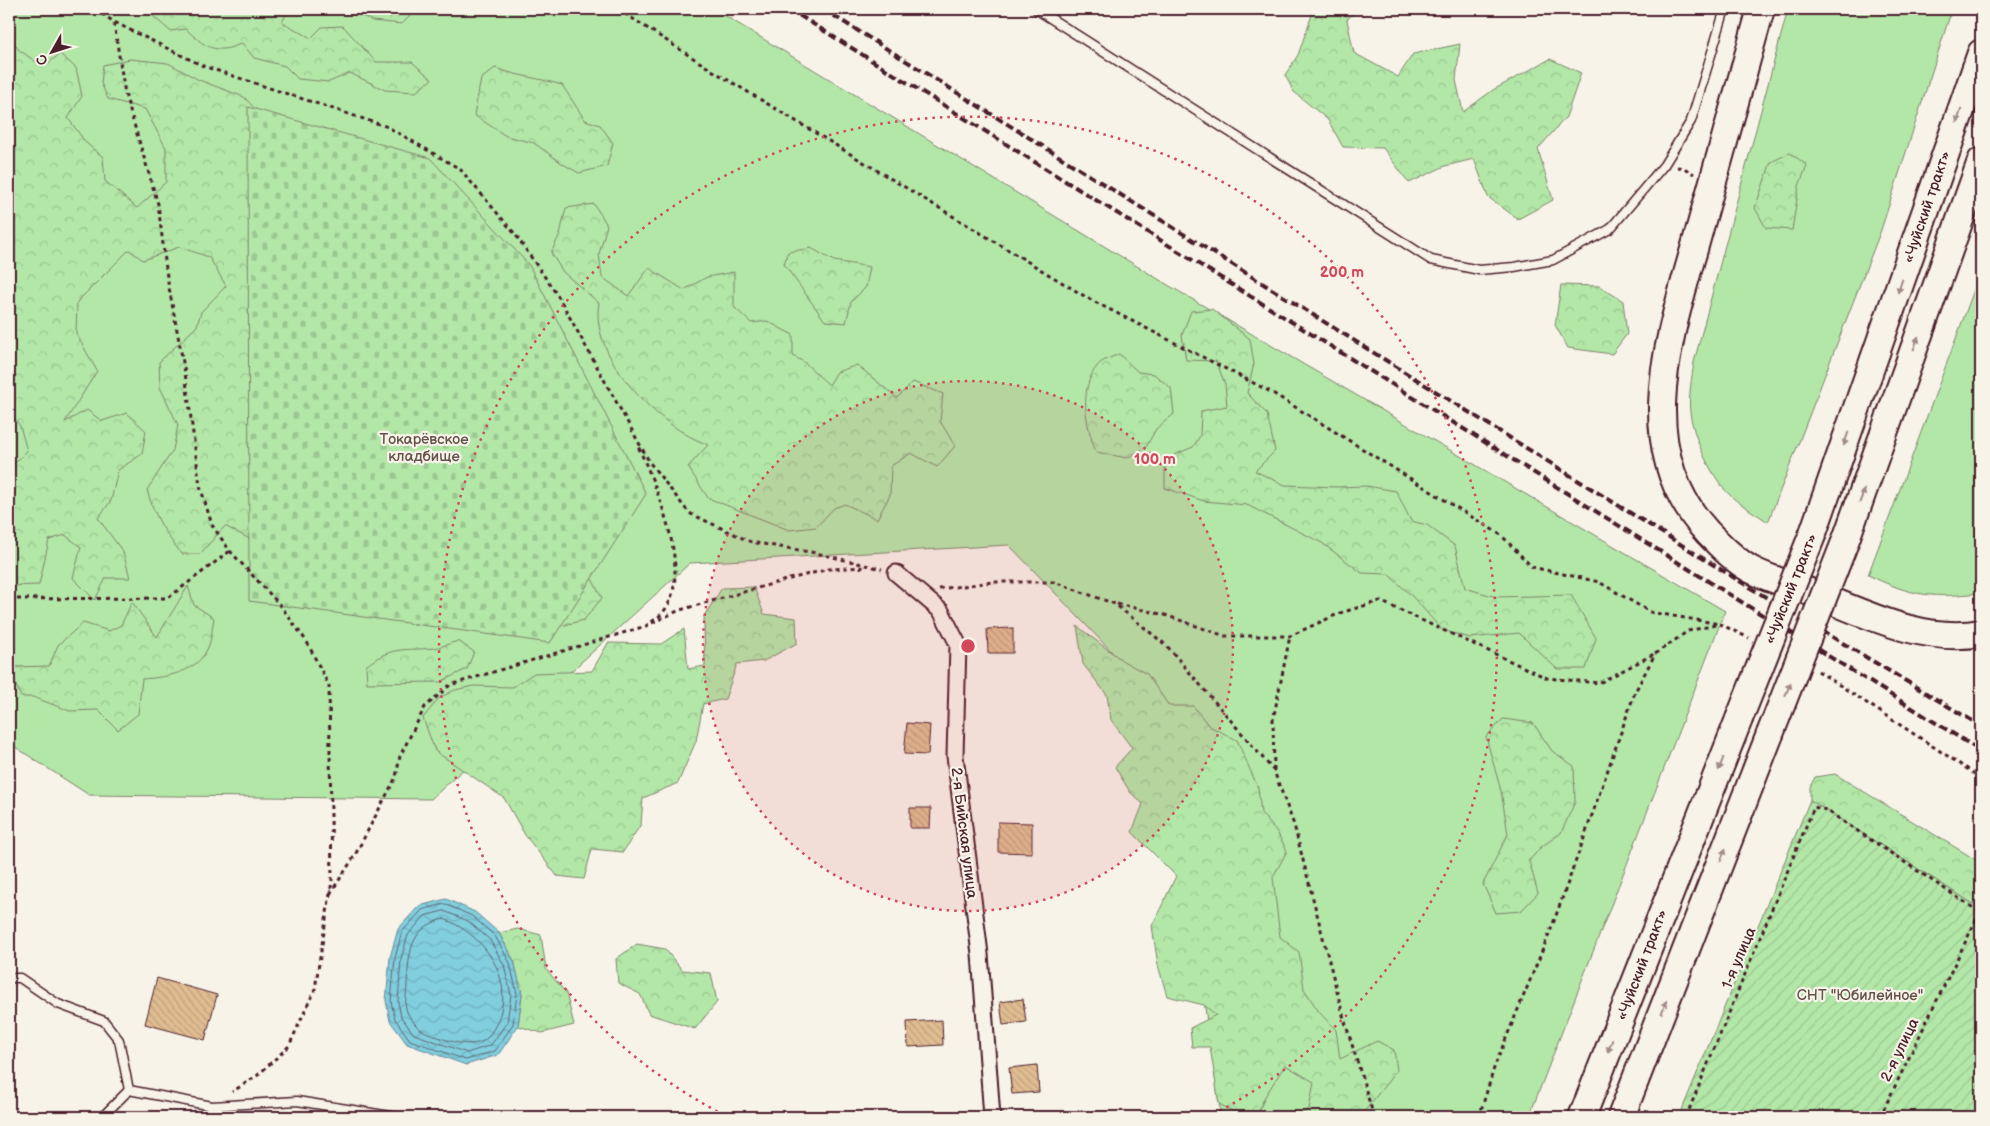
<svg xmlns="http://www.w3.org/2000/svg" width="1990" height="1126" viewBox="0 0 1990 1126" font-family="'Balsamiq Sans',sans-serif">
<style>
.grass{fill:#b2e7a8;stroke:#7e836a}
.forest{fill:url(#forest-crowns);stroke:#7e836a}
.cemetery{fill:url(#cemetery-stones);stroke:#7e836a}
.garden{fill:url(#garden-furrows);stroke:#7e836a}
.water{fill:url(#water-waves);stroke:#6a8896}
.lines{fill:none;stroke-linecap:round;stroke-linejoin:round}
.shore{stroke:#606573;stroke-width:1}
.building{fill:url(#building-back-hatch);stroke:#4a1f2b}
.lane-casing{stroke:#4a1f2b;stroke-width:11}
.street-casing{stroke:#4a1f2b;stroke-width:19}
.highway-casing{stroke:#4a1f2b;stroke-width:30}
.path{stroke:#4a1f2b;stroke-width:3;stroke-dasharray:4 4;stroke-linecap:butt}
.lane{stroke:#f7f3e8;stroke-width:8}
.street{stroke:#f7f3e8;stroke-width:15}
.highway{stroke:#f7f3e8;stroke-width:26}
.rail{stroke:#4a1f2b;stroke-width:4;stroke-dasharray:8 4;stroke-linecap:butt}
.highway-bridge-casing{stroke:#4a1f2b;stroke-width:30;stroke-linecap:butt}
.highway-bridge{stroke:#f7f3e8;stroke-width:26}
.oneway{fill:#a0898a}
.ring{fill:none;stroke:#d1495b;stroke-width:2.5;stroke-dasharray:2.5 5}
.labels{text-anchor:middle;dominant-baseline:central;stroke-width:4.5;stroke-linejoin:round;paint-order:stroke}
.street-label{font-size:15px;fill:#4a1f2b;stroke:#f7f3e8}
.park-label{font-size:15px;fill:#64514a;stroke:#f7f3e8}
.centre{fill:#d1495b;stroke:#f7f3e8;stroke-width:2.5}
.ring-label{font-size:15px;text-anchor:middle;font-weight:bold;fill:#d1495b;stroke:#f7f3e8;stroke-width:4.5;stroke-linejoin:round;paint-order:stroke}
</style>
<defs>
<pattern id="forest-crowns" width="20" height="18" patternUnits="userSpaceOnUse" patternTransform="scale(1.25)"><rect width="20" height="18" fill="#b2e7a8"/><path d="M2 6a3 3 0 1 1 6 0M12 15a3 3 0 1 1 6 0" fill="none" stroke="#9bc691"/></pattern>
<pattern id="cemetery-stones" width="16" height="16" patternUnits="userSpaceOnUse" patternTransform="scale(1.25)"><rect width="16" height="16" fill="#b2e7a8"/><path d="M2 7V4a2 2 0 0 1 4 0v3zM10 15v-3a2 2 0 0 1 4 0v3z" fill="#9bc691"/></pattern>
<pattern id="garden-furrows" width="10" height="10" patternUnits="userSpaceOnUse" patternTransform="scale(1.25)"><rect width="10" height="10" fill="#b2e7a8"/><path d="M-1 1l2-2M0 10L10 0M9 11l2-2" fill="none" stroke="#9bc691"/></pattern>
<pattern id="water-waves" width="16" height="10" patternUnits="userSpaceOnUse" patternTransform="scale(1.25)"><rect width="16" height="10" fill="#80cede"/><path d="M0 5q4-4 8 0t8 0" fill="none" stroke="#70b0bf"/></pattern>
<pattern id="building-back-hatch" width="6" height="6" patternUnits="userSpaceOnUse" patternTransform="scale(1.25)"><rect width="6" height="6" fill="#e0bc91"/><path d="M-1 5l2 2M0 0l6 6M5-1l2 2" fill="none" stroke="#c2a17d"/></pattern>
</defs>
<rect width="100%" height="100%" fill="#f7f3e8"/>
<filter id="ink" filterUnits="userSpaceOnUse"><feTurbulence type="fractalNoise" baseFrequency=".02" numOctaves="2"/><feDisplacementMap in="SourceGraphic" scale="10" xChannelSelector="R" yChannelSelector="G"/><feConvolveMatrix kernelMatrix="1 2 1 2 8 2 1 2 1" color-interpolation-filters="sRGB"/></filter>
<g filter="url(#ink)">
<g class="grass">
<polygon points="9,9 714,9 1168,285 1725,611 1529,1117 1221,1117 1160,702 1009,545 690,563 431,799 89,795 9,743"/>
<path d="M1788 9H1952L1881 230 1768 522C1757 514 1744 507 1733 498 1713 481 1693 438 1690 412 1688 396 1692 378 1694 362Z"/>
<path d="M1981 271V593C1931 598 1914 597 1868 575Z"/>
</g>
<g class="forest">
<path d="M145 9H289L282 22 311 38 322 27 343 26 376 62H412L432 79 416 92 385 90 350 73 329 82 298 79 285 66 254 58 242 43C216 56 205 47 186 29L170 31Z"/>
<polygon points="349,9 417,9 402,24 372,21"/>
<polygon points="1314,9 1357,9 1347,20 1354,53 1398,77 1413,54 1460,44 1456,80 1463,112 1493,90 1550,59 1581,73 1566,117 1538,149 1553,200 1518,219 1488,197 1474,159 1445,166 1409,183 1383,148 1343,147 1328,120 1294,92 1285,75 1298,55"/>
<path d="M9 36 18 49 43 67 60 54 76 68 82 96 68 118 86 143 103 157 105 181 137 208 166 182V148L145 109 108 99 101 83 103 65 130 59 168 63 199 80 244 97 274 129 584 564 602 598 584 620 561 626 261 545 225 526 200 554H182C165 534 154 515 147 490L173 450 178 425 160 387 159 362 197 326 201 312 226 286 209 257 179 247 143 260 129 250 77 302 76 333 97 371 65 422 87 410 102 421 127 413 146 431 142 454 118 470 111 501 98 518 123 552 130 578H106L95 600 73 578 81 547 65 535 49 540 39 585 9 586V460L13 465 27 451 20 426 9 411Z"/>
<path d="M495 68C517 76 539 78 562 85L585 120 600 125 613 143 607 166 579 173 563 164 534 143 506 136 474 115 481 79Z"/>
<polygon points="1790,153 1807,165 1799,186 1792,230 1766,228 1755,208 1771,162"/>
<path d="M594 204 607 225 599 254 602 277 628 296 649 268 684 290 707 277 734 272V307L751 323 767 321 793 335V356L804 362 829 385 837 372 857 365 897 398 913 382 943 394 940 421 955 446 937 467 911 453 891 466 890 495 877 519 845 504 834 508 816 527 789 530 708 498 688 467 708 445C700 441 691 438 684 433 645 410 590 352 599 303L563 272 551 253 560 234 566 208Z"/>
<polygon points="811,248 834,261 870,267 866,287 851,302 846,323 825,321 784,264 788,252"/>
<polygon points="1561,285 1599,286 1623,301 1627,334 1612,354 1568,348 1555,325"/>
<polygon points="1212,309 1250,339 1254,364 1247,393 1267,414 1275,451 1255,471 1285,485 1337,487 1367,486 1396,491 1411,521 1427,525 1455,546 1465,588 1496,597 1571,595 1596,638 1586,669 1557,669 1519,633 1470,638 1442,630 1413,597 1388,574 1362,573 1322,543 1247,505 1204,501 1165,488 1165,466 1172,456 1193,447 1200,436 1201,411 1227,406 1225,384 1216,361 1186,360 1182,335 1191,311"/>
<path d="M1119 354 1138 372 1154 374 1171 388 1174 414 1156 429 1146 447 1127 458 1096 452C1086 426 1078 388 1098 365 1102 360 1113 357 1119 354Z"/>
<path d="M188 586 194 605 214 618C212 627 212 637 209 645 199 673 167 677 142 679L138 714 118 730 98 710 70 711 33 697H21L13 678 15 667 49 666 58 645 83 623 109 631 121 625 132 602 157 637Z"/>
<polygon points="754,587 764,614 796,618 797,643 764,661 737,664 725,699 703,704 696,741 678,783 643,798 641,824 623,852 592,849 584,879 557,876 525,835 504,798 435,751 423,718 439,698 455,690 473,686 513,687 534,673 592,671 608,643 661,644 684,629 688,669 705,666 704,616 722,588"/>
<polygon points="1077,626 1123,661 1147,674 1169,706 1193,706 1209,726 1237,740 1258,788 1261,813 1277,832 1287,851 1273,877 1280,937 1299,952 1304,989 1319,1012 1336,1030 1340,1059 1377,1041 1394,1050 1397,1070 1360,1117 1296,1117 1309,1109 1314,1082 1285,1065 1264,1098 1257,1117 1244,1117 1219,1104 1210,1047 1192,1047 1190,1028 1216,1015 1204,1005 1167,996 1158,965 1152,926 1176,876 1132,832 1143,804 1130,792 1115,767 1132,748 1111,720 1107,695 1083,664"/>
<path d="M458 641 474 652 467 669 440 682 367 683 366 666C392 645 405 651 434 648 442 647 450 643 458 641Z"/>
<polygon points="1503,719 1533,723 1552,751 1574,766 1575,802 1561,833 1541,847 1529,861 1538,893 1521,911 1496,913 1483,884 1508,834 1501,791 1486,737"/>
<polygon points="1835,774 1981,863 1981,909 1810,800 1810,787 1815,777"/>
<polygon points="518,929 541,935 546,969 566,993 574,1025 542,1033 518,1026 522,994 514,961 499,933"/>
<polygon points="637,944 665,949 682,970 711,973 717,1002 695,1029 649,1014 640,994 618,983 616,959"/>
</g>
<polygon class="cemetery" points="248,107 430,158 529,265 646,494 550,643 249,601"/>
<polygon class="garden" points="1810,800 1981,909 1981,1117 1679,1117"/>
<polygon class="water" points="446,899 475,912 499,933 514,961 522,994 518,1026 498,1055 466,1065 407,1044 390,1021 386,1001 390,957 398,929 419,906"/>
<g class="lines">
<g class="shore">
<polygon points="445,904 472,916 495,936 510,963 517,994 513,1024 495,1051 466,1060 410,1040 395,1019 391,1001 395,958 402,932 422,910"/>
<polygon points="444,911 468,921 490,940 504,965 511,995 507,1022 491,1045 467,1053 414,1034 401,1017 398,1002 401,959 408,935 425,916"/>
<path d="M444 919C491 937 523 992 488 1037 475 1053 435 1037 420 1029 416 1026 411 1019 408 1014 403 1005 407 994 407 984 409 954 409 927 444 919Z"/>
</g>
</g>
<g class="building">
<polygon points="1013,628 1013,653 988,653 987,629"/>
<polygon points="907,723 930,725 928,755 904,754"/>
<polygon points="910,808 931,808 930,828 910,828"/>
<polygon points="998,822 1032,823 1032,853 998,852"/>
<polygon points="157,978 217,995 205,1040 145,1024"/>
<polygon points="1023,999 1026,1022 1003,1025 1000,1002"/>
<polygon points="942,1020 943,1045 908,1047 907,1022"/>
<polygon points="1037,1065 1039,1092 1012,1094 1009,1068"/>
</g>
<g class="lines">
<g class="lane-casing">
<g id="lane">
<polyline points="1036,9 1431,260 1479,270 1514,267 1553,260 1610,229 1664,165 1691,121 1725,9"/>
<polyline points="9,978 20,978 58,1004 104,1021 119,1040 129,1090"/>
<polyline points="102,1117 129,1090 212,1106 297,1101 397,1117"/>
</g>
</g>
<g class="street-casing">
<polyline id="street" points="896,573 941,611 958,644 955,756 980,954 992,1117"/>
</g>
<g class="highway-casing">
<g id="highway">
<path d="M1761 9C1740 84 1719 159 1698 235 1671 333 1628 447 1708 533 1721 546 1734 560 1750 569 1768 579 1790 584 1810 592 1864 613 1922 644 1981 633"/>
<polyline points="1813,533 1981,53"/>
<polyline points="1845,542 1981,161"/>
<polyline points="1582,1117 1739,719"/>
<polyline points="1621,1117 1770,734"/>
</g>
</g>
<g class="path">
<polyline points="95,9 114,22 203,66 388,127 460,169 515,234 558,296 650,463 689,513 751,542 816,553 882,569"/>
<polyline points="618,9 710,69 1091,300 1271,392 1501,535 1532,567 1599,582 1650,612 1720,624"/>
<polyline points="114,23 125,94 158,204 167,277 185,373 200,486 212,525 230,551 280,605 307,642 329,686 332,881 315,989 289,1046 258,1075 232,1092"/>
<polyline points="1677,167 1684,168 1694,174"/>
<polyline points="939,589 993,582 1054,582 1115,604 1167,646 1274,771 1294,825 1343,1015 1374,1117"/>
<polyline points="9,599 168,598 230,551"/>
<polyline points="1117,604 1165,615 1225,636 1290,636 1340,613 1380,601 1547,678 1599,683 1654,654"/>
<polyline points="652,623 680,610 786,580 829,569 867,567"/>
<polyline points="1818,671 1981,778"/>
<polyline points="1274,770 1273,720 1290,636"/>
<path d="M330 894 354 857 396 777 400 756 425 707 450 685 646 626C652 621 660 617 664 611 694 572 655 485 638 446"/>
<polyline points="1479,1117 1495,1065 1550,932 1584,838 1635,692 1655,654 1688,631 1720,624 1749,638"/>
<polyline points="1686,1117 1814,807 1826,810 1981,913"/>
<polyline points="1880,1117 1980,912"/>
</g>
<use href="#lane" class="lane"/>
<use href="#street" class="street"/>
<use href="#highway" class="highway"/>
<g class="rail">
<polyline points="789,9 1981,751"/>
<polyline points="823,9 1749,587 1981,726"/>
</g>
<g class="highway-bridge-casing">
<g id="highway-bridge">
<polyline points="1739,719 1813,533"/>
<polyline points="1770,734 1845,542"/>
</g>
</g>
<use href="#highway-bridge" class="highway-bridge"/>
</g>
<defs><path id="oneway-solid" d="M-6-.8H1V-3.2L6.5 0L1 3.2V.8H-6Z" transform="scale(1.25)"/></defs>
<g class="oneway">
<use href="#oneway-solid" transform="translate(1959 116) rotate(109)"/>
<use href="#oneway-solid" transform="translate(1900 286) rotate(109)"/>
<use href="#oneway-solid" transform="translate(1916 343) rotate(-70)"/>
<use href="#oneway-solid" transform="translate(1846 439) rotate(109)"/>
<use href="#oneway-solid" transform="translate(1862 496) rotate(-70)"/>
<use href="#oneway-solid" transform="translate(1788 689) rotate(-68)"/>
<use href="#oneway-solid" transform="translate(1721 764) rotate(111)"/>
<use href="#oneway-solid" transform="translate(1723 855) rotate(-69)"/>
<use href="#oneway-solid" transform="translate(1664 1007) rotate(-69)"/>
<use href="#oneway-solid" transform="translate(1610 1046) rotate(111)"/>
</g>
</g>
<circle cx="968" cy="646" r="265" fill="#d1495b" fill-opacity=".12"/>
<g class="ring">
<circle cx="968" cy="646" r="265"/>
<path d="M724 1115A529 529 0 1 1 1212 1115"/>
</g>
<g class="labels">
<g class="street-label">
<text transform="translate(1927 207) rotate(-71)">«Чуйский тракт»</text>
<text transform="translate(1791 589) rotate(-68)">«Чуйский тракт»</text>
<text transform="translate(964 833) rotate(83)">2-я Бийская улица</text>
<text transform="translate(1739 958) rotate(-67)">1-я улица</text>
<text transform="translate(1642 965) rotate(-69)">«Чуйский тракт»</text>
<text transform="translate(1900 1050) rotate(-64)">2-я улица</text>
</g>
<g class="park-label">
<text x="424" y="439">Токарёвское<tspan x="424" dy="17">кладбище</tspan></text>
<text x="1860" y="995">СНТ "Юбилейное"</text>
</g>
</g>
<circle cx="968" cy="646" r="8" class="centre"/>
<g class="ring-label">
<text x="1342" y="277">200 m</text>
<text x="1155" y="464">100 m</text>
</g>
<rect width="1990" height="1126" fill="none" stroke="#f7f3e8" stroke-width="30"/>
<rect x="15" y="15" width="1960" height="1096" fill="none" stroke="#4a1f2b" stroke-width="2" filter="url(#ink)"/>
<g transform="translate(52 52) rotate(231)" stroke="#f7f3e8" stroke-width="4" paint-order="stroke">
<path d="M0-4L9 19L0 12L-9 19Z" fill="#4a1f2b"/>
<text y="-8" font-size="14" font-weight="bold" text-anchor="middle" fill="#4a1f2b">С</text>
</g>
</svg>
